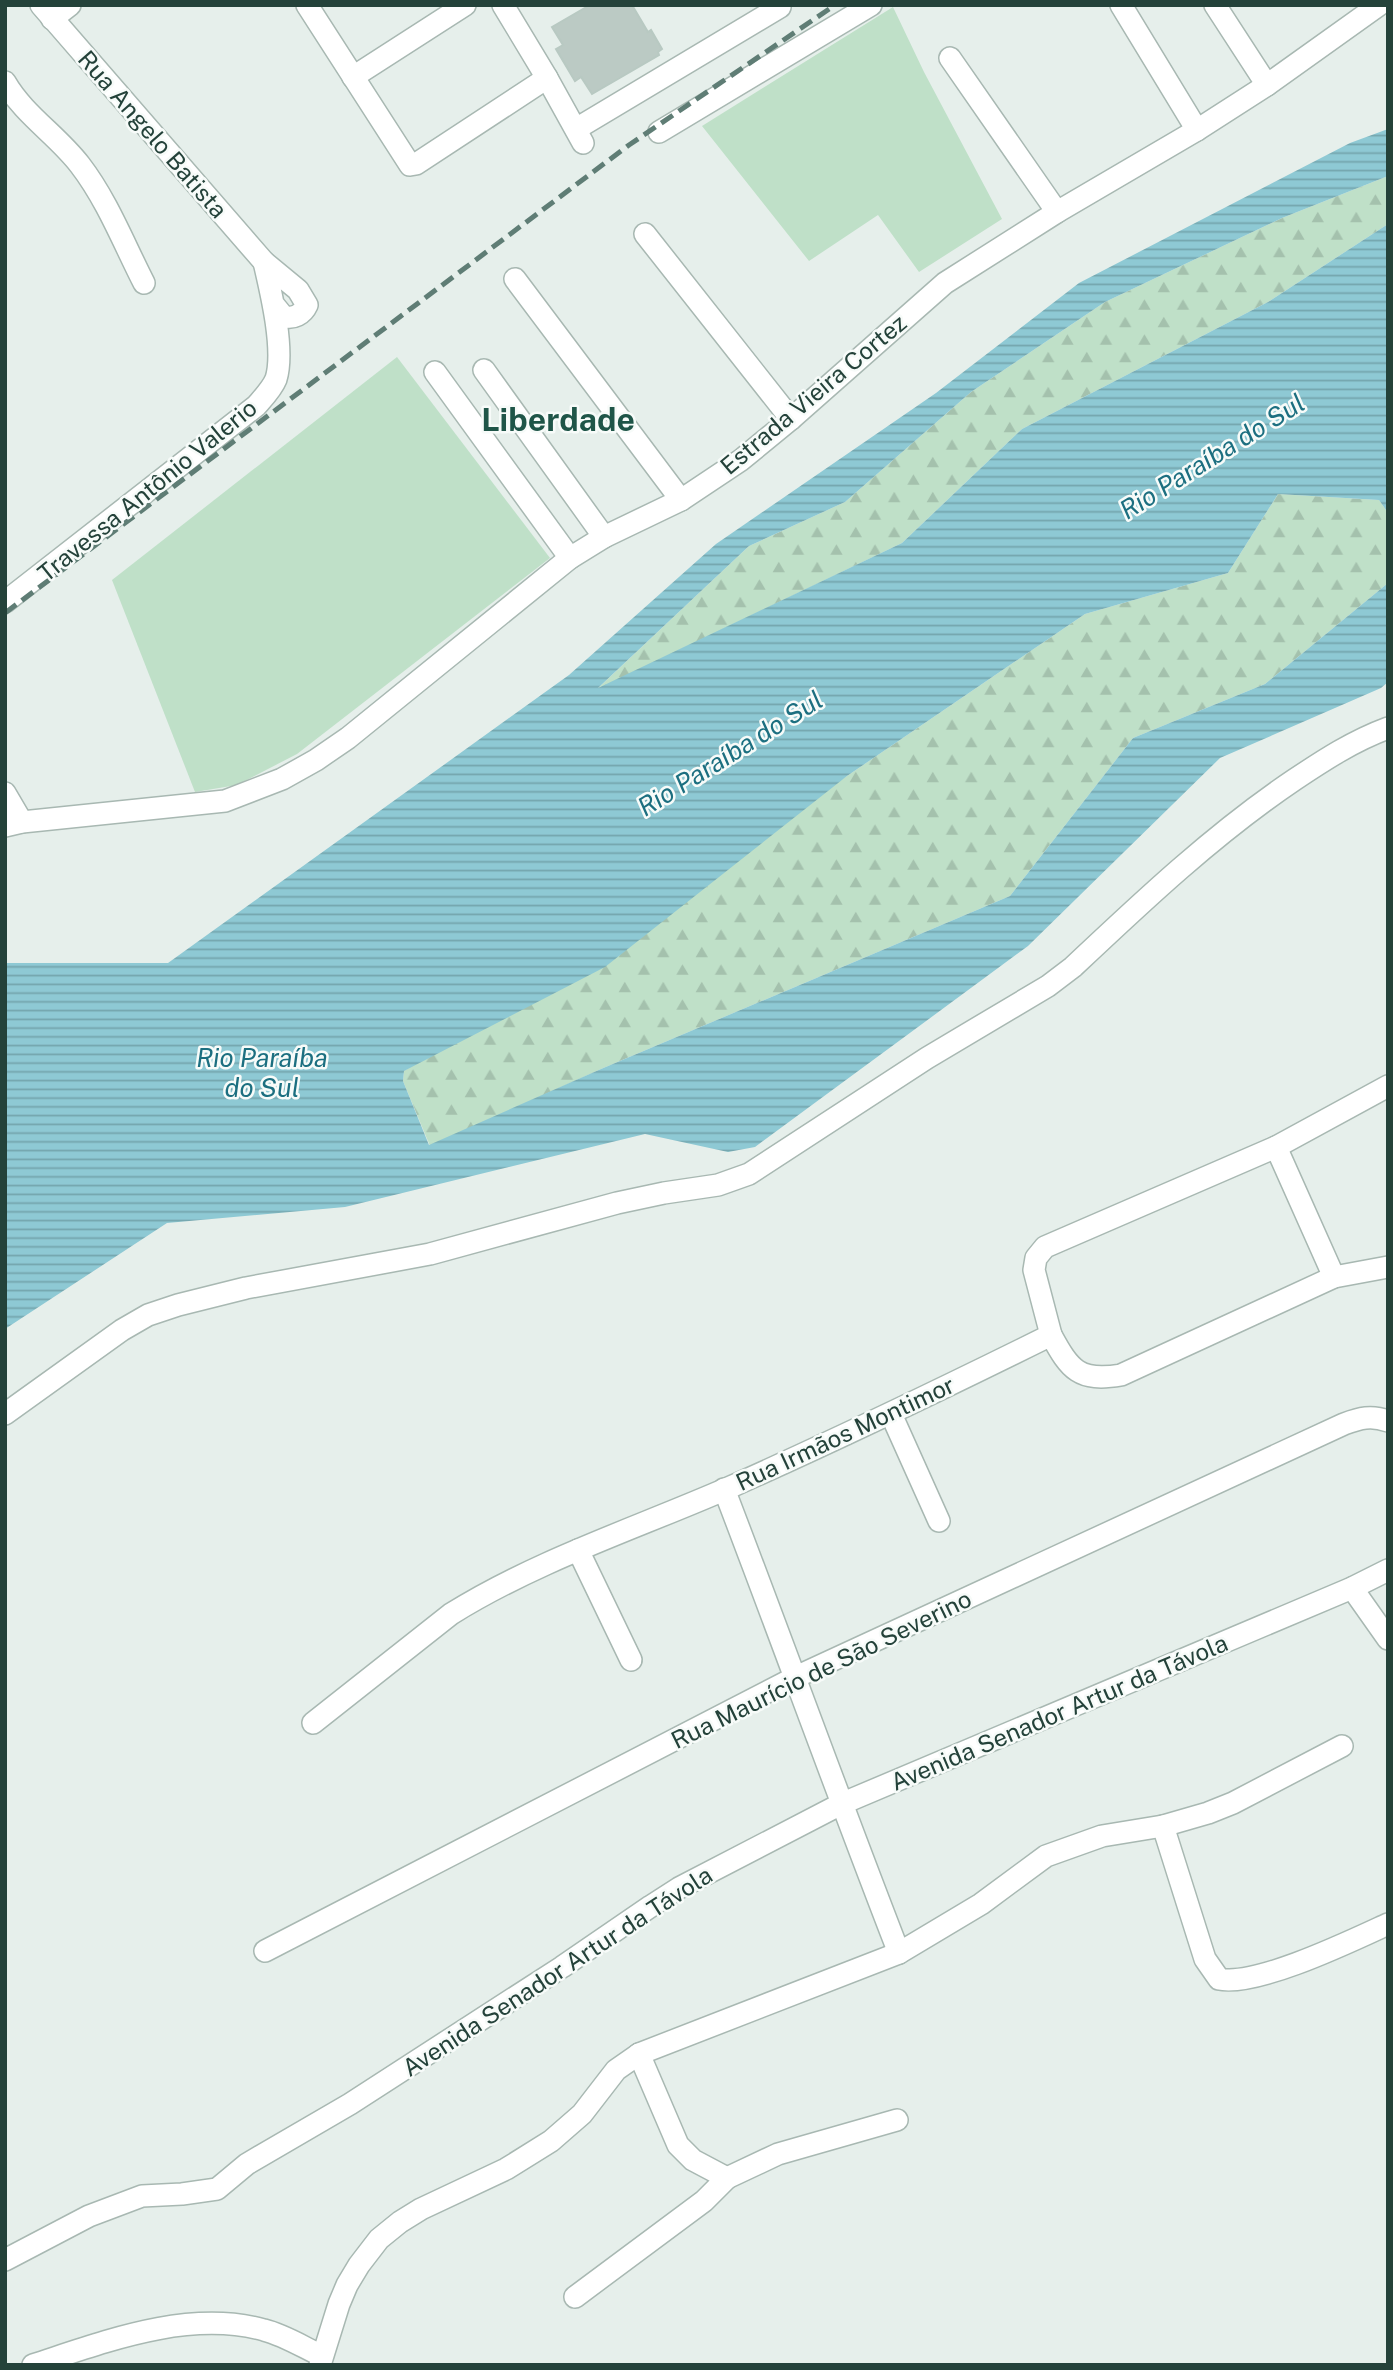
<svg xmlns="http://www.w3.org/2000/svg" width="1393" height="2370" viewBox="0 0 1393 2370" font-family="'Public Sans',sans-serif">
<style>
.green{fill:#bfe0c8}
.forest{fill:url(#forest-firs)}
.water{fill:url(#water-rules)}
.building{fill:#bbcac4;stroke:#b8c9c2;stroke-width:2}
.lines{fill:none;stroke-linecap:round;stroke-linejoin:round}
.street-casing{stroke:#a8b8b2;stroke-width:24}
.street{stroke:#fff;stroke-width:21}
.rail{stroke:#5f7d75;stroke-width:5;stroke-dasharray:14 7;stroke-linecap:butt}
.labels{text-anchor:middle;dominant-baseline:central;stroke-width:5;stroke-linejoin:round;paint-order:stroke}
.street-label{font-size:24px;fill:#24423a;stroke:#f7fbf9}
.water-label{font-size:26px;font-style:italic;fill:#1c6f80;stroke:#f7fbf9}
.district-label{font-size:32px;font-weight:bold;fill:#1f5548;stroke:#f7fbf9}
</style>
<defs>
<pattern id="forest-firs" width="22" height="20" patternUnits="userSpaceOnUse" patternTransform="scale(1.75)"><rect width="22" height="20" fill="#bfe0c8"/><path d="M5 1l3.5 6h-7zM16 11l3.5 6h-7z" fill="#a4c1ad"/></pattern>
<pattern id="water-rules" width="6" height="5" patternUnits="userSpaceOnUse" patternTransform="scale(1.75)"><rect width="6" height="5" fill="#8ec9d4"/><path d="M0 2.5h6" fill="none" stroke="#74a5ad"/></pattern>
</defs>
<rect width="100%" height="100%" fill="#e6efeb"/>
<g class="green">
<polygon points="893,7 924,72 1002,219 919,272 878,215 809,261 702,126"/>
<polygon points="397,357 550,558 297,754 237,785 195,792 112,580"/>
</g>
<g class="forest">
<polygon points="1388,176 1388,224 1268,302 1022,429 902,543 596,690 749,546 845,502 971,392 1105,302 1282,218"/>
<polygon points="1278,494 1379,500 1388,513 1388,583 1265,684 1133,738 1010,896 601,1069 430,1146 403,1081 404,1071 847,776 1085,614 1228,573"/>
</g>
<polygon class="water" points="1388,129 1388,176 1282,218 1105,302 971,392 845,502 749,546 598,688 902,543 1022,429 1268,302 1388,224 1388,513 1379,500 1278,494 1228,573 1085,614 847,776 605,967 404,1071 403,1081 429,1145 601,1069 1010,896 1133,738 1265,684 1388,583 1388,682 1381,688 1220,758 1028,946 755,1147 728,1152 645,1134 345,1207 167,1223 5,1329 5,963 168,963 569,675 716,544 936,393 1079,283 1350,143"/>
<polygon class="building" points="590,5 632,5 648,32 651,30 662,49 658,52 659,55 592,94 581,77 575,81 556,49 563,45 552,27"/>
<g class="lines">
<g class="street-casing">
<g id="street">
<polyline points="41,5 264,262"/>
<polyline points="307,5 410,165 416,164 547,78"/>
<polyline points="503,5 547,78 583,143"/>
<polyline points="1121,5 1197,130"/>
<polyline points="1215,5 1267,85"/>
<polyline points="52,19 70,5"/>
<polyline points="950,58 1057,212"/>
<polyline points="353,77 465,5"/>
<path d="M5 82C24 115 57 135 80 165 107 200 124 244 144 283"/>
<polyline points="576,129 780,7"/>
<polyline points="659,132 871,5"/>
<polyline points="645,234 791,419"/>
<polyline points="515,279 681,500"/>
<polyline points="484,370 604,537"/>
<polyline points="435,372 570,558"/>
<path d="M5 602 256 406C263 398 272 389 276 379 285 350 271 292 264 262L298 290 307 305C303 314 293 320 283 316L274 305"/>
<polyline points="5,793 22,822"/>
<polyline points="5,826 22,822 225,801 282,779 316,760 348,738 570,558 604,537 681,500 741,460 791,419 945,283 1057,212 1197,130 1267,85 1379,5"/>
<polyline points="1276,1147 1334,1277"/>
<polyline points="1051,1335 1034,1270 1036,1258 1045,1247 1276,1147 1388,1086"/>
<path d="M5 1414 122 1330 148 1315 178 1305 246 1288 430 1254 617 1203 664 1193 718 1185 749 1174 927 1058 1048 986 1073 967C1143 901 1214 834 1294 780 1324 760 1353 741 1388 728"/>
<polyline points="891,1414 939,1521"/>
<path d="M724 1489C783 1643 839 1799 899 1953"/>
<polyline points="578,1550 631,1660"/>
<polyline points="1352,1588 1388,1639"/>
<path d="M313 1723 451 1614C536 1561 634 1529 726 1489 836 1440 944 1388 1051 1335 1070 1370 1079 1382 1121 1375L1334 1277 1388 1267"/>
<path d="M1163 1826 1205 1959 1219 1979C1256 1987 1351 1941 1388 1924"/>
<path d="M265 1951 796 1677 1344 1424C1360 1418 1371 1415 1388 1421"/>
<polyline points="727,2178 778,2154 897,2120"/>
<polyline points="5,2260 89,2216 142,2196 182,2194 217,2189 247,2164 350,2104 562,1967 651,1906 679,1888 841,1804 1352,1588 1388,1570"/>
<polyline points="575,2297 704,2201 727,2178 693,2160 678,2145 639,2054"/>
<path d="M33 2365C104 2342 188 2309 264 2330 284 2335 303 2347 322 2356"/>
<polyline points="320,2365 339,2304 347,2285 359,2265 379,2239 400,2222 421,2209 506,2169 551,2141 582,2114 616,2070 639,2054 899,1953 981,1904 1046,1856 1102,1836 1163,1826 1208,1813 1233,1803 1342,1746"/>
</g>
</g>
<use href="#street" class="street"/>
<polyline class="rail" points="5,613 629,145 835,5"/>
</g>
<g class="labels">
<g class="street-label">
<text transform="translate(153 134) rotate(49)">Rua Angelo Batista</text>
<text transform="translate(813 394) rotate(-40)">Estrada Vieira Cortez</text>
<text transform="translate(147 490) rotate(-39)">Travessa Antônio Valerio</text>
<text transform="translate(845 1433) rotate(-25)">Rua Irmãos Montimor</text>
<text transform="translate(821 1669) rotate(-26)">Rua Maurício de São Severino</text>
<text transform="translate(1059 1712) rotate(-23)">Avenida Senador Artur da Távola</text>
<text transform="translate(557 1971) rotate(-33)">Avenida Senador Artur da Távola</text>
</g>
<g class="water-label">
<text transform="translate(1212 456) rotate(-32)">Rio Paraíba do Sul</text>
<text transform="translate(730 753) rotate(-32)">Rio Paraíba do Sul</text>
<text x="262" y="1057">Rio Paraíba<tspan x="262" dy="30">do Sul</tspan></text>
</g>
<g class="district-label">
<text x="558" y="419">Liberdade</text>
</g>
</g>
<rect width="1393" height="2370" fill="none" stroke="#24423a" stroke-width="14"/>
</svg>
